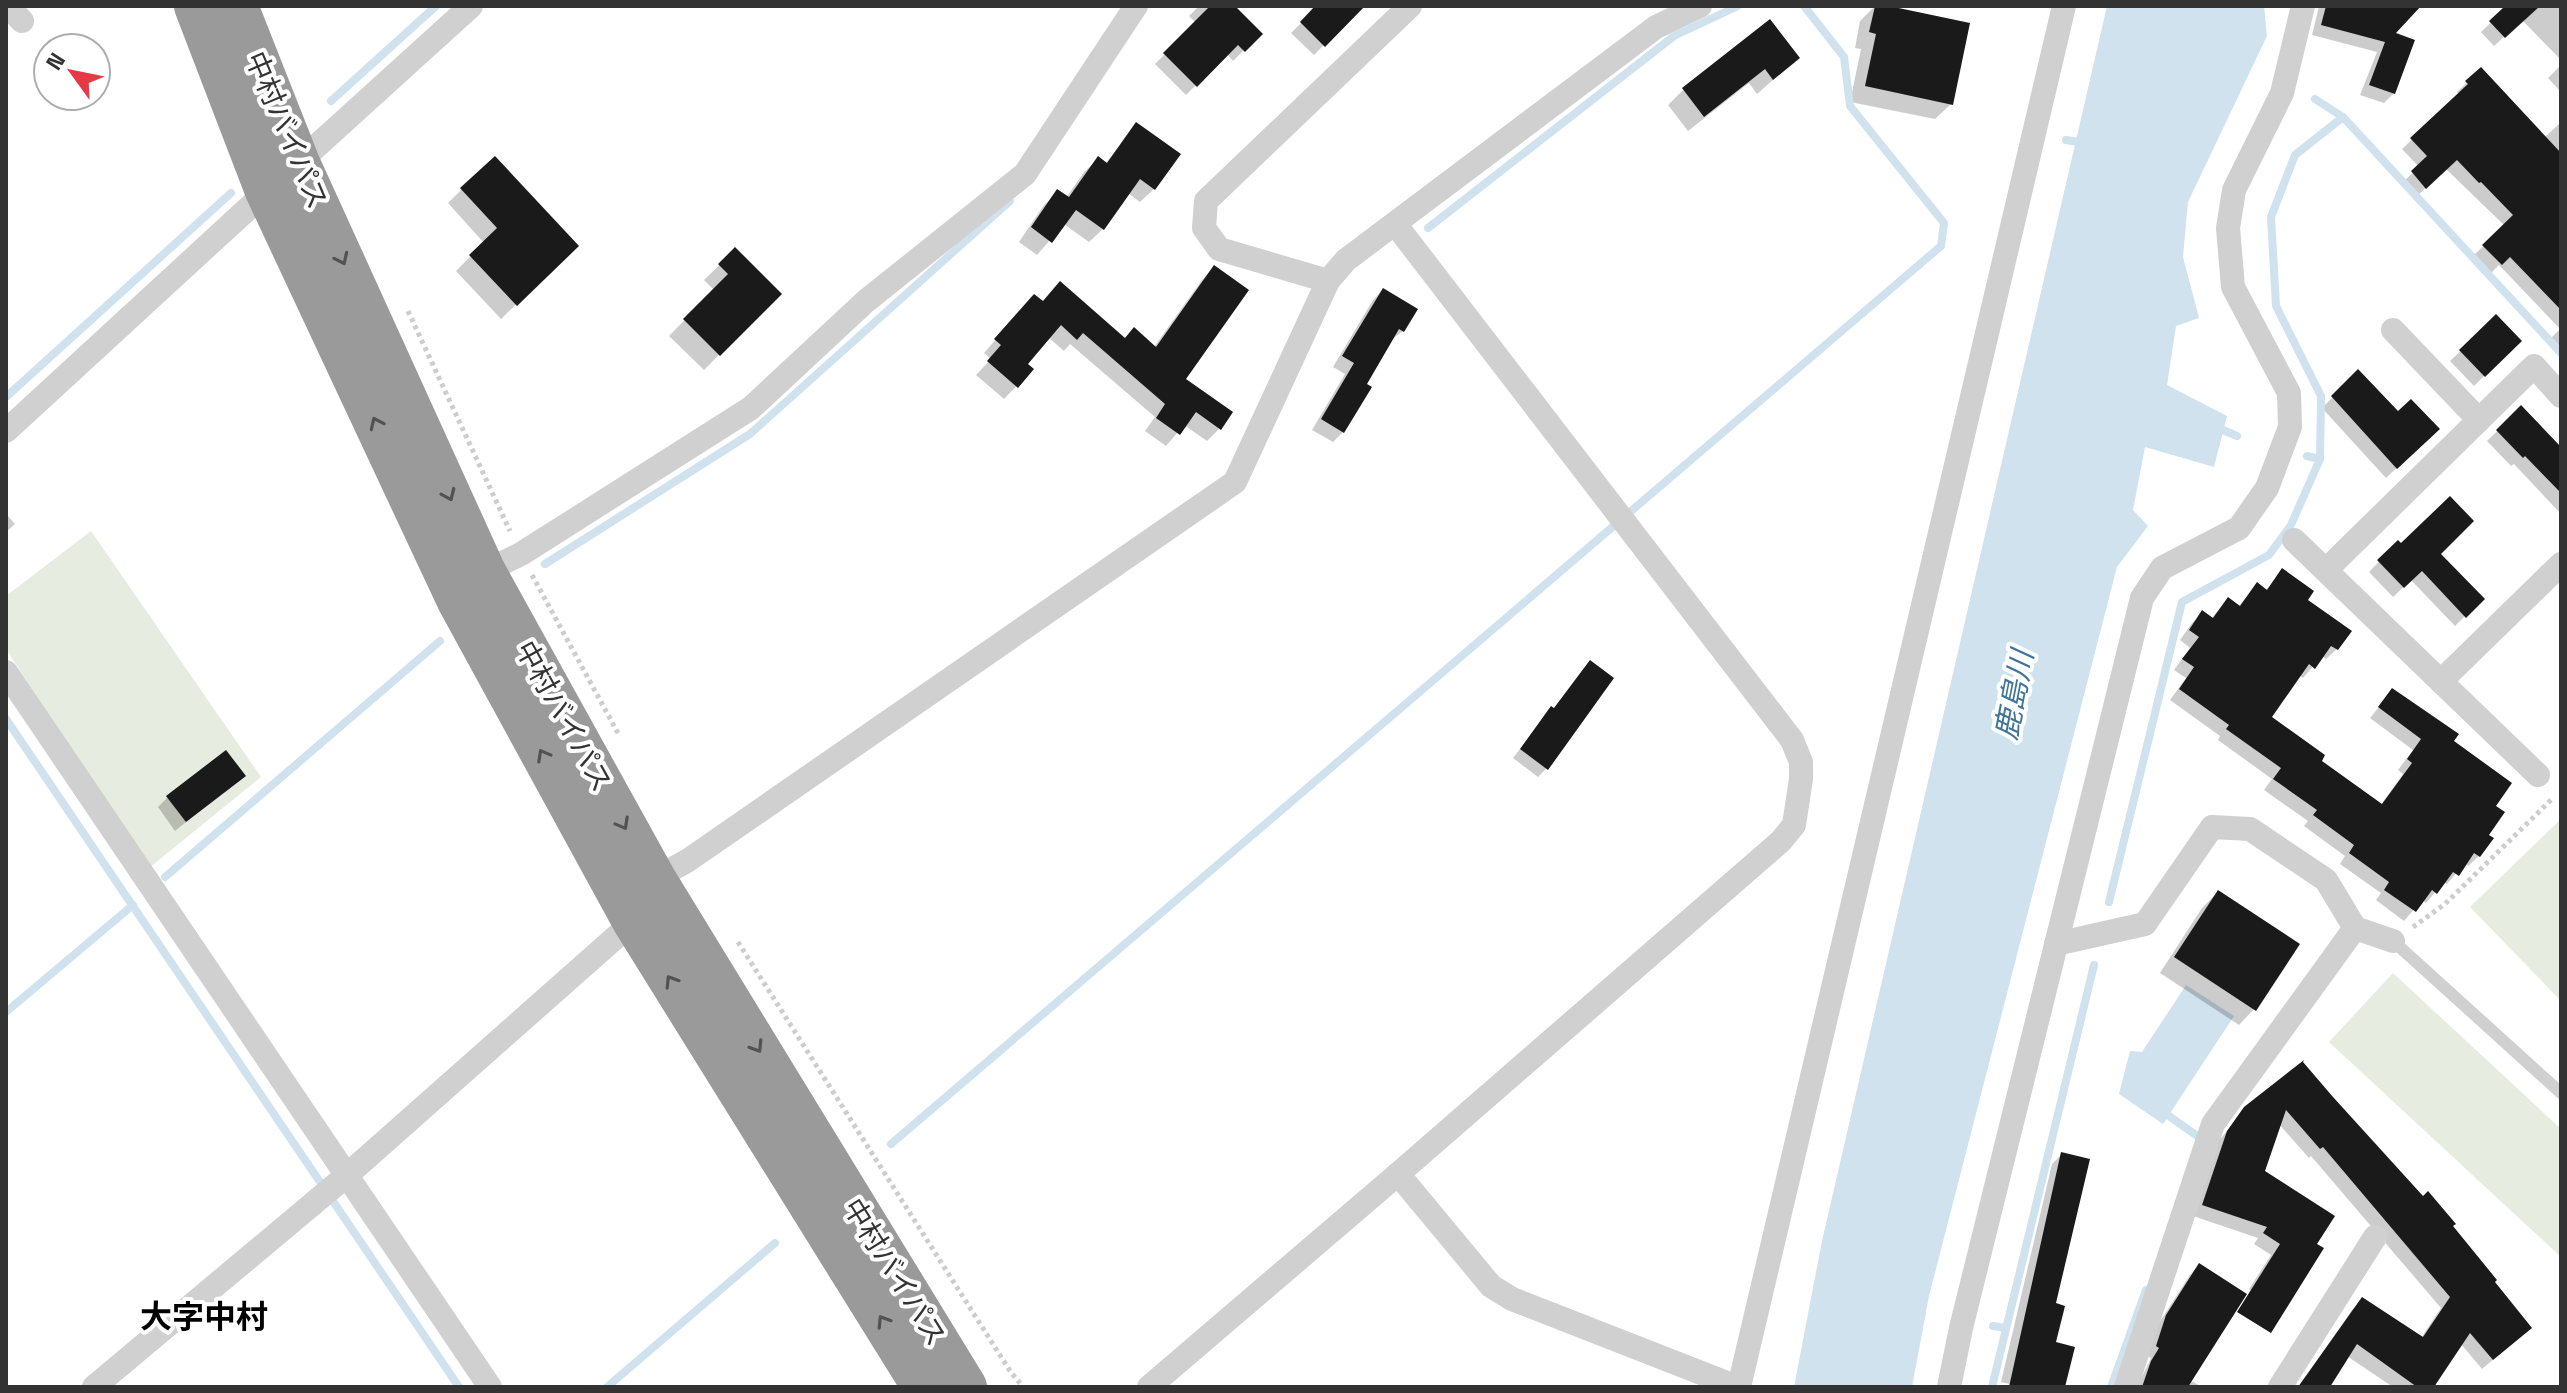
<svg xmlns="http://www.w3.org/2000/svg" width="2567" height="1393" viewBox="0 0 2567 1393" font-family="'Space Grotesk','Noto Sans JP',sans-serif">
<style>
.green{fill:#e6ecdf}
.water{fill:#cfe2ee}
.shadow{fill:#0003}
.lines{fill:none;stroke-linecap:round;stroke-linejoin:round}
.stream{stroke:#cfe2ee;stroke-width:8}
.building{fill:#1a1a1a}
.path{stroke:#cdcdcd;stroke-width:5;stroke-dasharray:4 4;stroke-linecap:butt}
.lane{stroke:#d0d0d0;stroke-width:12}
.street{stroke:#d0d0d0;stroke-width:24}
.highway{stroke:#9a9a9a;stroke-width:44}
.oneway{stroke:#525252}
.labels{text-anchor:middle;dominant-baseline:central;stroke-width:8;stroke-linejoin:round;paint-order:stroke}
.street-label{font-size:28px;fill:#333;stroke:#fff}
.water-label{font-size:30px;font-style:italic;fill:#3f7597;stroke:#fff}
.quarter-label{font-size:32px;font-weight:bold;fill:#000;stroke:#fff}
</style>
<rect width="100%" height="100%" fill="#fff"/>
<g class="green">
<polygon points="91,531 261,777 149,868 6,649 6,596"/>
<polygon points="2561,819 2561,1001 2470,907"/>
<polygon points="2393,973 2561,1129 2561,1257 2329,1042"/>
</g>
<g class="water">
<polygon points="2107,6 2264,6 2267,36 2188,202 2183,257 2199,318 2176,326 2167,385 2227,416 2214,467 2145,447 2133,510 2148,526 2117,567 1929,1296 1912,1387 1794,1387 1822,1241"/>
<polygon points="2186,985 2234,1016 2163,1124 2119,1094 2130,1051 2142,1052"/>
</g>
<g class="shadow">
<polygon points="1199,6 1232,6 1260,34 1233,61 1227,54 1186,95 1155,64 1196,23 1189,16"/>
<polygon points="1318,6 1350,6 1356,12 1314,55 1291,33"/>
<polygon points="1875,6 1879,6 1951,104 1935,119 1850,102 1861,49 1855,48 1860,21"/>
<polygon points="2319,6 2418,6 2393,34 2394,93 2384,103 2360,95 2377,52 2312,35"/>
<polygon points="2508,6 2561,6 2561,60 2522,20 2494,46 2481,32"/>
<polygon points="1798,58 1757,94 1749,83 1688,131 1668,105 1683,90"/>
<polygon points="2561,65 2561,92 2548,78"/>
<polygon points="2481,69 2545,137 2561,122 2561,352 2549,340 2560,329 2499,265 2491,273 2474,255 2505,226 2446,169 2416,197 2403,182 2419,167 2402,149 2459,95 2457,92"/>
<polygon points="1136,125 1154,189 1140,202 1128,193 1103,229 1089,242 1064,224 1037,255 1019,242 1044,205 1058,192 1066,198 1084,172 1098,159 1105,164"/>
<polygon points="462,189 576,246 501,319 456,271 484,243 448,203"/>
<polygon points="735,250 779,294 704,370 669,336 714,290 704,280"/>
<polygon points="1214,268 1183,379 1219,429 1207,441 1184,425 1166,446 1145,431 1155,417 1070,344 1064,351 1048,337 1025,364 1032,370 1004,399 976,375 991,359 984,353 1022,309 1042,303 1125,340 1154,347 1202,280"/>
<polygon points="1383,290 1403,331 1391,340 1364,384 1343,432 1333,442 1312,430 1345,374 1333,367 1373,300"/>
<polygon points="2496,317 2519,341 2474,386 2450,361"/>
<polygon points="2358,372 2398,414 2437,429 2386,478 2322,408"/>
<polygon points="2521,408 2561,450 2561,514 2514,464 2511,466 2487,441"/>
<polygon points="6,514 15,524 6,532"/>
<polygon points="2398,542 2438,554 2482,599 2455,626 2411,580 2393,597 2369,572"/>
<polygon points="2283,570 2337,649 2326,659 2322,656 2303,678 2299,675 2269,718 2319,761 2380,806 2403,774 2398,770 2413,750 2370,718 2392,691 2452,742 2493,806 2479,856 2468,866 2465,863 2447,884 2444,882 2426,903 2422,900 2404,921 2376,900 2381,893 2340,864 2345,856 2304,826 2308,821 2264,790 2272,779 2218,740 2220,736 2170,700 2186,678 2174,670 2190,648 2180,640 2192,623 2202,613 2211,619 2228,599 2238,607 2257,585 2265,591"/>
<polygon points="1551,709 1547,768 1538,777 1513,758"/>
<polygon points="243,776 175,831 158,807 168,797"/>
<polygon points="2218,892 2254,1009 2239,1025 2160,973 2202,908"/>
<polygon points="2302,1064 2450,1227 2492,1282 2519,1338 2482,1369 2461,1344 2434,1383 2439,1387 2393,1387 2329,1344 2352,1310 2363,1299 2421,1338 2441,1308 2311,1156 2309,1158 2279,1124 2263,1172 2332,1216 2279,1310 2249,1289 2271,1255 2254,1244 2258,1238 2193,1216 2217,1143 2246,1108"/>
<polygon points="2062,1154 2053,1305 2053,1344 2061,1387 2023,1387 2001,1382 2052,1164"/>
<polygon points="2200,1265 2190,1380 2202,1387 2137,1387 2151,1358 2147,1356 2157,1326 2190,1275"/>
</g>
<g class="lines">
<g class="stream">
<polyline points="2315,99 2343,117 2561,353"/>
<polyline points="331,101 436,6"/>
<polyline points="2066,140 2085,143"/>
<polyline points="1428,228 1674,36 1738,6"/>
<polyline points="6,397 231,193"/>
<polyline points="2216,427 2237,436"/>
<polyline points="2307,456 2320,459"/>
<polyline points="545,564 750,434 1010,201"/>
<polyline points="6,719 459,1387"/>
<polyline points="165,877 440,641"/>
<polyline points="2109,902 2182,602 2269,555 2291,525 2320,459 2321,396 2276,306 2271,217 2295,155 2343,117"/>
<polyline points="6,1012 133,905"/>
<polyline points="2162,1111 2200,1138 2199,1141"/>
<polyline points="891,1144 1941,246 1944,223 1850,106 1844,57 1804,6"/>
<polyline points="1993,1326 2006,1328"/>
<polyline points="607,1387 775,1243"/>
<polyline points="1992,1387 2094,965"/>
<polyline points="2111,1387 2146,1290"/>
</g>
</g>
<g class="building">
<polygon points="1210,6 1235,6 1263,34 1245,52 1238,45 1197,87 1163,53"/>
<polygon points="1315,6 1365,6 1325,47 1300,22"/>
<polygon points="1875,6 1889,6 1970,23 1953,105 1865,86 1876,34 1869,32"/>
<polygon points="2326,6 2421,6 2396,33 2415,40 2395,94 2369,85 2385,42 2321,25"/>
<polygon points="2505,6 2540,6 2505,38 2489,21"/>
<polygon points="1770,19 1800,58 1773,80 1765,69 1704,117 1682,88"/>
<polygon points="2481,67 2561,153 2561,310 2510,257 2502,265 2482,245 2513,215 2481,182 2479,183 2457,160 2426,189 2411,171 2427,156 2410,138 2468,84 2465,81"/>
<polygon points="1136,122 1181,154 1155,190 1140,179 1104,230 1076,210 1052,243 1031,227 1057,189 1069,197 1098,156 1107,163"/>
<polygon points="495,156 579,246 517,306 469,255 497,228 460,188"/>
<polygon points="735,247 782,294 720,356 683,319 728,274 718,264"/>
<polygon points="1214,265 1249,290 1186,379 1233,412 1221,430 1196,412 1180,435 1156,418 1165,404 1083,333 1077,340 1061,325 1028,364 1034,369 1018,388 987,361 1001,345 994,339 1034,294 1043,301 1060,281 1125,338 1134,327 1156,347"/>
<polygon points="1383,288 1418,309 1404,332 1399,329 1367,384 1372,387 1344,433 1321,419 1354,363 1342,356"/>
<polygon points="2496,314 2522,341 2485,377 2459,350"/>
<polygon points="2358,369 2398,411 2411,399 2440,429 2397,469 2331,396"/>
<polygon points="2521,405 2561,447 2561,493 2525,456 2523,458 2496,430"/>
<polygon points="2450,496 2474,521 2441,554 2485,599 2466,618 2422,571 2404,588 2377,560 2398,540 2401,543"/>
<polygon points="2282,568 2314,591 2308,600 2352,631 2338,650 2331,646 2315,669 2309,664 2272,717 2325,755 2322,761 2382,804 2412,763 2407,759 2421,739 2378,707 2392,688 2459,734 2454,741 2512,783 2496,806 2505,812 2489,835 2494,838 2480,857 2474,853 2459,876 2453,872 2437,894 2432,890 2416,912 2384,890 2389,882 2349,853 2354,845 2313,815 2317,810 2273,779 2281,768 2226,729 2229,725 2179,689 2194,667 2182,659 2199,637 2189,630 2202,610 2213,618 2228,597 2240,606 2257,582 2267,590"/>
<polygon points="1590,660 1614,678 1548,770 1520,749 1551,706 1554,708"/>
<polygon points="226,750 246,776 186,822 166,796"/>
<polygon points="2218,890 2300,944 2256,1011 2174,957"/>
<polygon points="2304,1060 2303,1062 2333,1097 2423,1196 2428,1191 2456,1224 2453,1226 2497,1280 2495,1282 2532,1328 2493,1360 2470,1333 2434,1387 2417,1387 2357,1344 2330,1387 2298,1387 2362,1297 2423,1337 2450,1297 2323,1147 2320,1149 2286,1110 2265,1171 2335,1216 2317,1244 2324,1248 2271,1333 2237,1312 2280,1244 2263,1233 2267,1227 2202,1205 2227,1131 2244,1107"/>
<polygon points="2061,1152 2090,1159 2056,1303 2065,1306 2056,1342 2075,1347 2065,1387 2009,1387"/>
<polygon points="2199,1263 2247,1294 2188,1387 2142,1387 2151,1361 2159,1348 2156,1346 2166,1315"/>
</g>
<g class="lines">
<g class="path">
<polyline points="408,311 510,531"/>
<polyline points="532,575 619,735"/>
<polyline points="2413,927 2445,904 2552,799"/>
<polyline points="738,942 1010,1371 1023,1387"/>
</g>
<polyline class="lane" points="2393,941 2561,1093"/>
<g class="street">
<polyline points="8,6 22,21"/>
<polyline points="298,163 471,6"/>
<polyline points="1328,281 1219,249 1204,228 1206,201 1410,6"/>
<polyline points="2393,330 2479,420"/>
<polyline points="6,431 267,191"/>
<polyline points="2294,540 2538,775"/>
<polyline points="2326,570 2534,366 2561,396"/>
<polyline points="484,572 521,554 751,408 866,301 1025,174 1136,6"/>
<polyline points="6,672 490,1387"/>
<polyline points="2441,681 2561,564"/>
<polyline points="654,879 687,861 1235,482 1328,281 1346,260 1656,27 1700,6"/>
<polyline points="2056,944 2145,924 2212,827 2250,829 2326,880 2355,928 2393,941"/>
<polyline points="1398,1174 1491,1286 1512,1299 1737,1387"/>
<polyline points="94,1387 346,1176 634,921"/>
<polyline points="1149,1387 1398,1174 1781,841 1794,825 1801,779 1801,762 1792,740 1396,225"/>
<polyline points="1739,1387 2064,6"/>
<polyline points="1949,1387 1961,1328 2142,598 2162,568 2239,528 2267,488 2290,427 2289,393 2233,287 2228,228 2234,190 2282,93 2303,6"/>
<polyline points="2126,1387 2213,1124 2355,928"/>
<polyline points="2280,1387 2375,1237"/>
</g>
<g class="highway">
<polyline points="196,6 267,191 459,601 634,921 924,1387"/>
<polyline points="236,6 298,163 484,572 654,879 965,1387"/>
</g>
</g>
<defs><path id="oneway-chevron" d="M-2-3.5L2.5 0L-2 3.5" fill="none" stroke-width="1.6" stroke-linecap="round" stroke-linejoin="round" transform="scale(2)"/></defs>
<g class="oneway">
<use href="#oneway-chevron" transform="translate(342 259) rotate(65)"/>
<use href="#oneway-chevron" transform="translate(376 423) rotate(-115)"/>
<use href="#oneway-chevron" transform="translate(449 495) rotate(66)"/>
<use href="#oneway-chevron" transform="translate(543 755) rotate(-119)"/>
<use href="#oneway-chevron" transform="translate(623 824) rotate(61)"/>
<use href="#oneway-chevron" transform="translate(671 981) rotate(-122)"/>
<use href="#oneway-chevron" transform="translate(757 1047) rotate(58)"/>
<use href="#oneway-chevron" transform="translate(883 1321) rotate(-122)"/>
</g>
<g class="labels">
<g class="street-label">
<text transform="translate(287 130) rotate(67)">中村バイパス</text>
<text transform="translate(564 716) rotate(61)">中村バイパス</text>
<text transform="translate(895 1272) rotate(58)">中村バイパス</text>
</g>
<g class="water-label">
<text transform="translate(2014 695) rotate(-79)">鹿島川</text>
</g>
<g class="quarter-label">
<text x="204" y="1317">大字中村</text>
</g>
</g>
<rect width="2567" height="1393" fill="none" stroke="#333333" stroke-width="16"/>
<g transform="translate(72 72) rotate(303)"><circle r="38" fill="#ffffff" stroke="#adadad" stroke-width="2"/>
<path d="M0-6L14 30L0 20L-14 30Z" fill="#e63946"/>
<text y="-12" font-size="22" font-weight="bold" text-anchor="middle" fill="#333333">N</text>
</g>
</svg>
